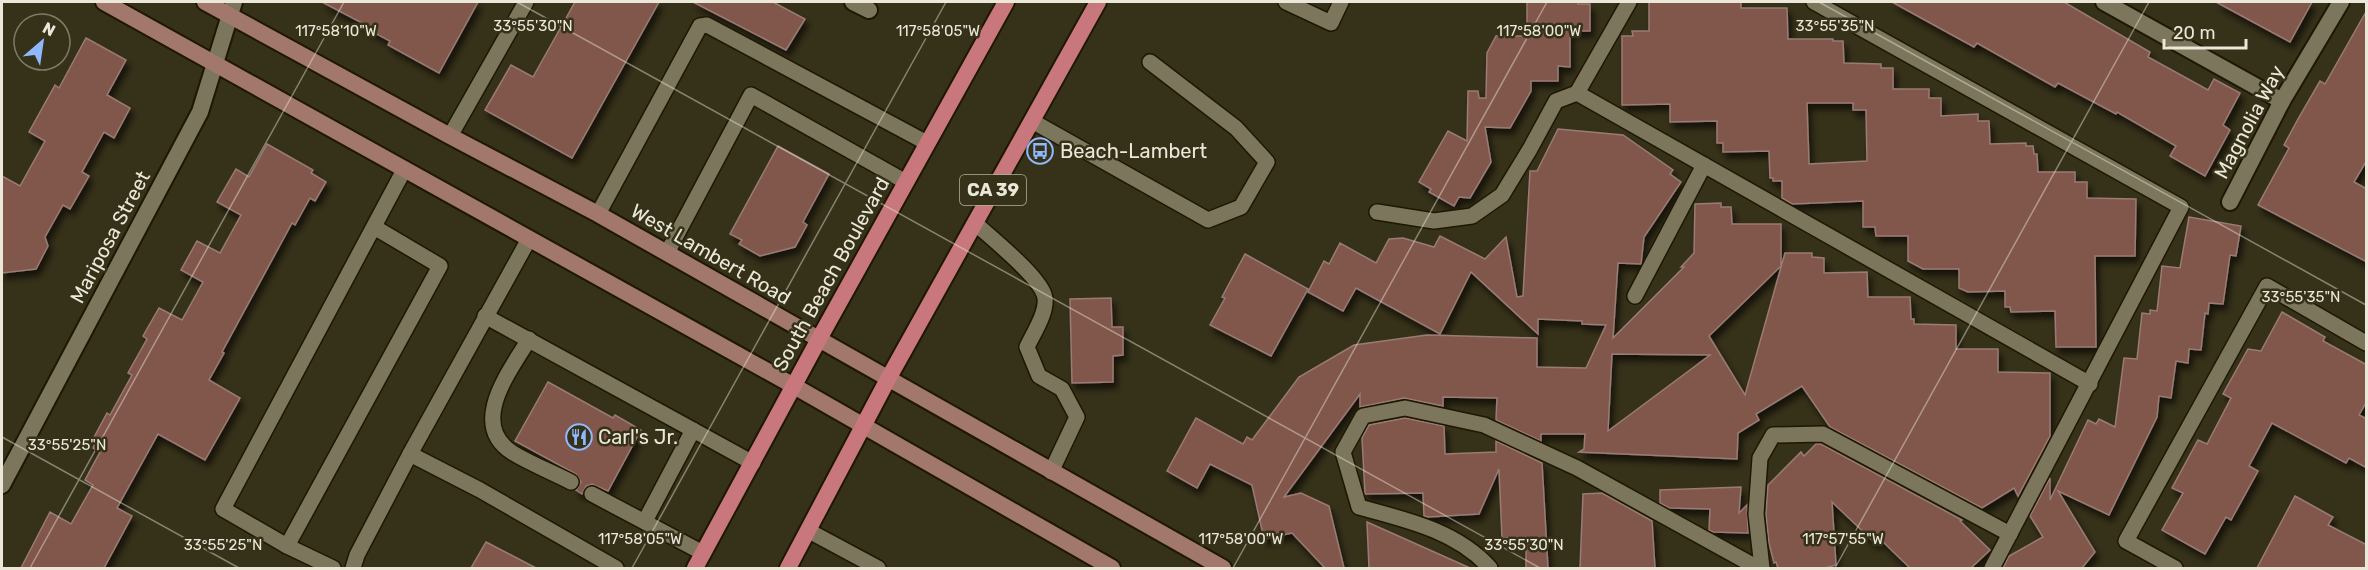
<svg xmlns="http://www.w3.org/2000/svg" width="2368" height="570" viewBox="0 0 2368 570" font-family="Rubik,sans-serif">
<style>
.building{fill:#81564c;stroke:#997b74;stroke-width:1.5;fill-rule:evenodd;filter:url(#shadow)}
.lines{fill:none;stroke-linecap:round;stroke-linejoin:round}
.service-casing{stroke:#1e1802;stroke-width:18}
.minor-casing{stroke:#1e1802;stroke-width:20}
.secondary-casing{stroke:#1e1802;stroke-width:20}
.primary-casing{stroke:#1e1802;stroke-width:20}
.service{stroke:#7c765c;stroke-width:15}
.minor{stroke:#7c765c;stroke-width:16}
.secondary{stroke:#a2776c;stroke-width:16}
.primary{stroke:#c8787c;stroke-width:16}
.ticks{fill:none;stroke:#ebe8d9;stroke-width:1.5;stroke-opacity:0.45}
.labels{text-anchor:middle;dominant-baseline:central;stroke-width:5;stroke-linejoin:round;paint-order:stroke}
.shield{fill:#363119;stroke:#b5b19f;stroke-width:1.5}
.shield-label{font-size:18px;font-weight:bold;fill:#ebe8d9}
.street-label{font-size:20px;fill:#ebe8d9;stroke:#363119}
.poi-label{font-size:20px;fill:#ebe8d9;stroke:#363119;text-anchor:start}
.ticks-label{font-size:15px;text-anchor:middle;fill:#ebe8d9;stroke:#363119;stroke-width:5;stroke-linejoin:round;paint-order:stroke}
</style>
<defs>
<filter id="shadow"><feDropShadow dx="3.5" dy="6" stdDeviation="3" flood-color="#0009"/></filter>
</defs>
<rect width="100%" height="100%" fill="#363119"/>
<g class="building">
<polygon points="322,2 478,2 439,73 388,45 390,41 365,28 366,25"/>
<polygon points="575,2 659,2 572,158 485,110 511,65 533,77"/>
<polygon points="693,2 773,2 805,19 786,50"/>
<polygon points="1527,2 1578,2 1578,4 1590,4 1590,31 1570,31 1570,67 1558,66 1558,81 1531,81 1531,91 1510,128 1485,127 1491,162 1470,198 1459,197 1454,206 1429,192 1431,189 1419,182 1448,131 1467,141 1468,91 1478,91 1479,98 1486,98 1487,53 1496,36 1527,36"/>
<path d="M1649 2H1741V8H1787L1788 39H1833V41H1843L1844 63 1881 64V68H1893V89H1929V98H1941V116L1978 114V121H1989L1990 144 2026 143V146H2033L2034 154H2037L2038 172H2075V182H2087V198L2136 199 2135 256H2095L2096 347H2056L2055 311 2011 312 2010 307H2005V291L1968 292 1959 288V269H1923L1908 261V236H1876L1875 227H1863V201L1792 204 1782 198V181H1773V178H1770L1769 151 1723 152V143H1717V121L1670 122V104L1622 105V36H1633L1632 31H1649ZM1807 103H1853V110H1866L1867 161 1809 164Z"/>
<polygon points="1892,2 2064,2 2150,52 2148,57 2208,90 2214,79 2240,93 2223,125 2230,130 2205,176 2170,156 2176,146 2117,112 2116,114 2058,83 2055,87 1977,43 1974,47"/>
<polygon points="2216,2 2312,2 2290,42"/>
<polygon points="2367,10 2367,160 2354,182 2367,189 2367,262 2258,205 2289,148 2284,145 2298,119 2320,81 2325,84"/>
<polygon points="86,38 126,60 107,95 130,108 114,138 104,132 82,172 89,176 70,209 63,205 45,237 48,246 36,269 2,273 2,176 20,186 45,141 29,132 55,85 59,88"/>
<path d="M1558 129 1623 135 1673 170 1670 174 1681 182 1644 237 1641 264 1618 263 1613 338 1684 267H1681L1694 253 1695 204 1721 203V207H1731L1732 224H1781V266L1709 336 1745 395 1785 253H1812V257L1824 258V273L1867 272 1868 297H1910L1911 319H1914V324L1956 325V349H1998V372L2050 373V436L2018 496 2014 488 1982 508 1830 427 1802 386 1756 414 1759 420 1738 433 1737 459 1579 452 1584 449 1585 434H1541V441L1496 420 1497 398 1443 397V406L1404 398 1360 407V394L1284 497 1301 493 1329 506 1344 568H1325L1292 533 1264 539 1252 485 1210 464 1197 488 1167 471 1196 418 1243 444 1247 437 1252 440 1299 377 1354 345 1427 335 1537 338V367L1586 368 1606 325 1582 324V321L1538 319V334L1471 272 1440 334 1356 288 1343 311 1308 292 1324 261 1329 264 1340 243 1376 263 1389 239 1403 238 1434 247 1440 236 1485 259 1506 237 1517 297 1523 296 1530 171H1537ZM1612 354 1710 355 1608 431Z"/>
<polygon points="267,144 313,170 311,173 326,182 315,201 310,198 295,225 292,223 222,352 224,353 209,380 240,398 205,460 158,434 117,508 132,516 104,568 21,568 50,512 71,524 93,485 85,480 100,452 93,448 95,443 92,441 107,413 110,415 132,375 128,373 147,339 143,336 159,308 182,320 203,282 181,270 197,241 220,253 241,215 217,202 236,169 249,177"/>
<polygon points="778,146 829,174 803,222 807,225 795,247 760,256 739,244 742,240 730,234"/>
<polygon points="2189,217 2241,226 2236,256 2230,255 2223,304 2209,303 2208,314 2205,313 2201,350 2189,349 2188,363 2176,361 2171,398 2159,396 2157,417 2109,515 2058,491 2095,552 2082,568 2003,568 2009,556 2043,537 2030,516 2050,478 2050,500 2088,420 2096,424 2099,419 2115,427 2124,358 2137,359 2142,313 2150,314 2150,310 2157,311 2162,266 2180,268"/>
<polygon points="1245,254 1308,289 1271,356 1210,325 1225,298 1222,297"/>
<polygon points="1111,298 1112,327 1123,327 1123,355 1113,356 1113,382 1072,383 1070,299"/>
<polygon points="2282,312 2325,337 2323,341 2367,365 2367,401 2359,415 2367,419 2367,468 2349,458 2346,463 2272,423 2249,466 2258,471 2231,520 2226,517 2205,554 2162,530 2183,493 2172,488 2198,440 2207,444 2231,398 2223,394 2248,349 2261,351"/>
<polygon points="548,382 613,418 615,415 641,430 608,491 592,484 586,486 582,494 576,490 581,482 576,474 515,441"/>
<polygon points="1405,418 1444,426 1445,454 1496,452 1496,441 1542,463 1548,568 1526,568 1526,537 1502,538 1499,469 1479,514 1428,517 1424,516 1423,493 1365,494 1362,438 1369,425"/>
<polygon points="1816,444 1821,444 1962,520 1960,521 1990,550 1971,568 1910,568 1880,539 1875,543 1832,502 1836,565 1825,568 1778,568 1776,562 1774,563 1769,543 1766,514 1768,485 1801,452 1804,456"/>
<polygon points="1741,487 1739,513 1747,505 1748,533 1713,532 1709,530 1710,509 1669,508 1660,503 1660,490"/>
<polygon points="1602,493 1652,521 1655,568 1580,568 1583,494"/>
<polygon points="2295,496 2333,517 2328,525 2367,545 2367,568 2257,568"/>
<polygon points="1367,522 1470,568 1369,568"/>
<polygon points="486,542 536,568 471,568"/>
</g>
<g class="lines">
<g class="service-casing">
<g id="service">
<polyline points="1286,2 1331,23 1341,2"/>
<polyline points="1814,2 2181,207 1992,568"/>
<polyline points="1577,93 2090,384"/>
<polyline points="1032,121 1208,220 1241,207 1267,162 1236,128 1150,62"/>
<polyline points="450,136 526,2"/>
<polyline points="1377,212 1434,221 1472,216 1502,195 1530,149 1556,101 1577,93 1629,2"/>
<polyline points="598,214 700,26 707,25 927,143"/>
<path d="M975 223C991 238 1042 278 1045 298 1047 313 1033 334 1027 347L1039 376 1062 389 1077 417 1051 472"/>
<polyline points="374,227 440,266 287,546 223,509 404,170"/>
<polyline points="529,239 410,454 480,490 616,568"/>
<polyline points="667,253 751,95 906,182"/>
<polyline points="1635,296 1704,165"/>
<polyline points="485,316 693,430"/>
<path d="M529 339C511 370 467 424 513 453 531 464 552 472 571 482"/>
<polyline points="592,494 703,553"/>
<polyline points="645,521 693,430 753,463"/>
<polyline points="809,531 878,568"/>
<polyline points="287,546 333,568"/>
<polyline points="353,568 357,555 410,454"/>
<path d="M1490 568C1457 531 1407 520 1359 507L1343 452 1363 416 1405 408 1484 425 1577 468 1758 568"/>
<polyline points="1762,568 1756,514 1760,458 1773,435 1823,434 2010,534"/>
<polyline points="2175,568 2126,541 2267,286 2366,343"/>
</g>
</g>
<g class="minor-casing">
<g id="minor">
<polyline points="853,2 869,10"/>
<polyline points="2104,2 2282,101"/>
<polyline points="2230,202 2282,101 2341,2"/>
<polyline points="2,485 200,112 234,2"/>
</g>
</g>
<g class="secondary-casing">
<g id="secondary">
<polyline points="104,2 794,386 1112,568"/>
<polyline points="205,2 450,136 598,214 1223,568"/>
</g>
</g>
<g class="primary-casing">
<g id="primary">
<polyline points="695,568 819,339 1006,2"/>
<polyline points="788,568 888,379 1098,2"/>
</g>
</g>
<use href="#service" class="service"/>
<use href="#minor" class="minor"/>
<use href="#secondary" class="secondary"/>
<use href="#primary" class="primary"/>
</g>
<path class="ticks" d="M517 2 1540 568M1819 2 2366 305M2 437 239 568M30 568 344 2M632 568 946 2M1233 568 1547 2M1835 568 2149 2"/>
<defs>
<g id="bus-ring" transform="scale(1.35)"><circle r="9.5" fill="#363119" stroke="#90b8fd" stroke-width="1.5"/><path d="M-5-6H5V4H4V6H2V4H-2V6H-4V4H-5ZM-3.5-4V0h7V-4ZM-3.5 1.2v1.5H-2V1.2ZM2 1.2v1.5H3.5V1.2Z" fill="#90b8fd"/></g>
<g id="restaurant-ring" transform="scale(1.35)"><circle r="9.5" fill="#363119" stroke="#90b8fd" stroke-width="1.5"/><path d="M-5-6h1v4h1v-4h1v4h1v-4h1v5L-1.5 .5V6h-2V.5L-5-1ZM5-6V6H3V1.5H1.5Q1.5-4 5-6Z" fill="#90b8fd"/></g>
</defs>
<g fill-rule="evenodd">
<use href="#bus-ring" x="1040" y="151"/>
<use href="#restaurant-ring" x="579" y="437"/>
</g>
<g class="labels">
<rect class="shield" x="960" y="175" width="66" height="30" rx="4.5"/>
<g class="shield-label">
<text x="993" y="190">CA 39</text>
</g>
<g class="street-label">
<text transform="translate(2249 122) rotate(-62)">Magnolia Way</text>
<text transform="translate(110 237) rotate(-62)">Mariposa Street</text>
<text transform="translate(711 254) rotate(30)">West Lambert Road</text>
<text transform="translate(831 274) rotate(-61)">South Beach Boulevard</text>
</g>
<g class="poi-label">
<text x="1060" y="151">Beach-Lambert</text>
<text x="598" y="437">Carl's Jr.</text>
</g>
</g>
<g class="ticks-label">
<text x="533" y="31">33°55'30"N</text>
<text x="1835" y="31">33°55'35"N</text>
<text x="336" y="36">117°58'10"W</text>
<text x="938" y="36">117°58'05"W</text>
<text x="1539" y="36">117°58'00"W</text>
<text x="2301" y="302">33°55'35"N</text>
<text x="67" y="450">33°55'25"N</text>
<text x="640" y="544">117°58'05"W</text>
<text x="1241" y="544">117°58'00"W</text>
<text x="1843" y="544">117°57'55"W</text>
<text x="223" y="550">33°55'25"N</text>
<text x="1524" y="550">33°55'30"N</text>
</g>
<rect width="2368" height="570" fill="none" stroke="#ebe8d9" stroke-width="6"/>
<g transform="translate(42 42) rotate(29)"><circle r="28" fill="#363119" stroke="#7e7a66" stroke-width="1.5"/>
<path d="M0-4.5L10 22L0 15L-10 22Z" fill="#90b8fd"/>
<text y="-9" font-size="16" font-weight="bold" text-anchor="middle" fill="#ebe8d9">N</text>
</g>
<path d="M2164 39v9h82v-9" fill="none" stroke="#ebe8d9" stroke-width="3"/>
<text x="2173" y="39" font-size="18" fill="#ebe8d9" stroke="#363119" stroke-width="4.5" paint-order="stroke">20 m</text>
</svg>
